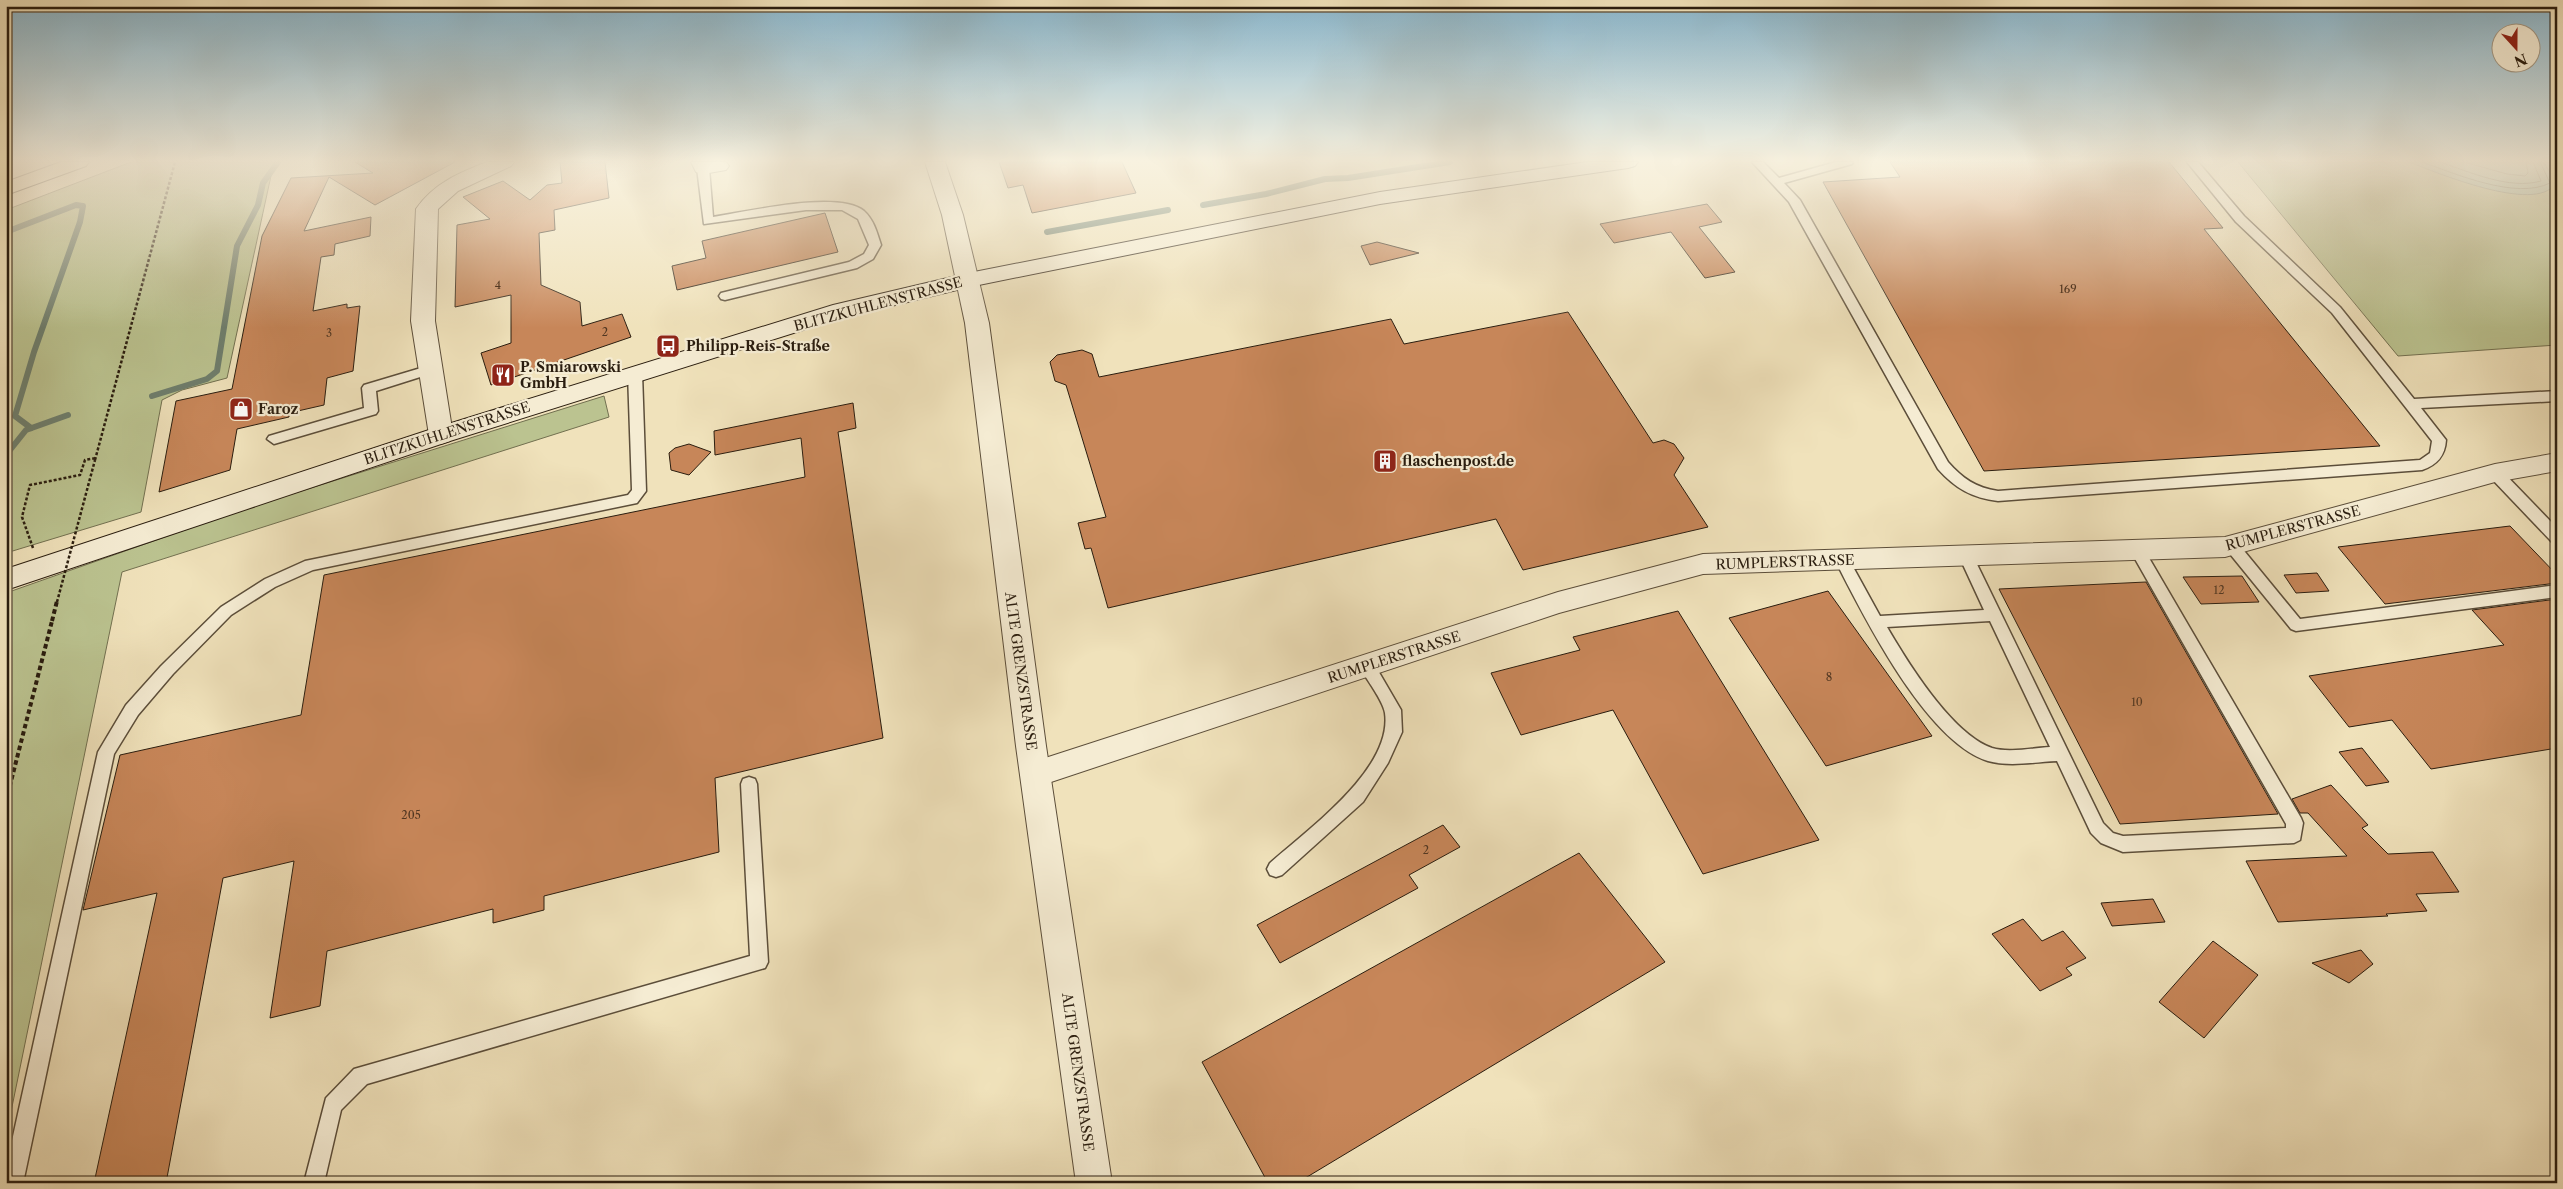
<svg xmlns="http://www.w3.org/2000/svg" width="2563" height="1189" viewBox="0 0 2563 1189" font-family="'Libre Caslon Text',serif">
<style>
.green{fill:#bbc390;stroke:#727050}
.water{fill:#9bbfab;stroke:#6e7e6d}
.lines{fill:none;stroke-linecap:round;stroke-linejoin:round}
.shore{stroke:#626e5d;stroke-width:1}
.stream{stroke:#6e7e6d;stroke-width:6}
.building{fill:#c78659;stroke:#2a1d0f}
.service-casing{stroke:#5c4e3a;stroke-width:3}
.minor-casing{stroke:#5c4e3a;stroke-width:2}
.tertiary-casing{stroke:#5c4e3a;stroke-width:2}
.secondary-casing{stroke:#2a1d0f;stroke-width:2}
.motorway-casing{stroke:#2a1d0f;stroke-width:2}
.path-far1{stroke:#2a1d0f;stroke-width:2.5;stroke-dasharray:3 2;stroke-linecap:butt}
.path{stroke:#2a1d0f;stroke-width:4;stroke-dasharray:4.5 3;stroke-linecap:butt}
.service{fill:#f5ecd3;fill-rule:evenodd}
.minor{fill:#f5ecd3;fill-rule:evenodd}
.tertiary{fill:#f5ecd3;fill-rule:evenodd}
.secondary{fill:#f5ecd3;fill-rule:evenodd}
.motorway{fill:#f0e2bb;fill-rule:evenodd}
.path-bridge-far1{stroke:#2a1d0f;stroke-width:2.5;stroke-dasharray:3 2;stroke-linecap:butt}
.path-bridge{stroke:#2a1d0f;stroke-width:4;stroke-dasharray:4.5 3;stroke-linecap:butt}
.labels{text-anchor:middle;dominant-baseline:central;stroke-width:4.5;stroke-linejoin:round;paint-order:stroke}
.number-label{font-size:11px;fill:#513722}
.street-label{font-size:14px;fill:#2a1d0f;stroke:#f5ecd3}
.poi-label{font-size:14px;font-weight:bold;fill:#2a1d0f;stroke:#f5ecd3;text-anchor:start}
</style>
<rect width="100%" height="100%" fill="#f0e2bb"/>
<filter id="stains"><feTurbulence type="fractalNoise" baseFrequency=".004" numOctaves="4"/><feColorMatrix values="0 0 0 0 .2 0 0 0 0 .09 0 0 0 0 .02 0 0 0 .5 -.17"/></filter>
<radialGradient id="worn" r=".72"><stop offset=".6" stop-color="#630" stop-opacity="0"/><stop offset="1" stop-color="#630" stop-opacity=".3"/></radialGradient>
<g class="green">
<polygon points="131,162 274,162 227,378 182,390 162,400 141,512 6,553 6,210"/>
<polygon points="2238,162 2409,162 2480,186 2546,165 2543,162 2557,162 2557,345 2398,356"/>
<polygon points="604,396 609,417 122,572 6,1136 6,593 247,508"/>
</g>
<path class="water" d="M2409 162H2543L2554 178 2555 184C2535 214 2435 172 2409 162Z"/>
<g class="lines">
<g class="shore">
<path d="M2422 162C2456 174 2516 200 2550 183L2540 162"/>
<path d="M2440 162C2470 172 2509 190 2541 181L2533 162"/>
<polyline points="2464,162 2507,174 2525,176 2528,173 2526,162"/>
</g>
<g class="stream">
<polyline points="1203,205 1266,194 1325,179 1348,178 1450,162"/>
<polyline points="6,232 76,205 83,206 80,222 34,352 15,416 31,428"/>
<polyline points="1047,232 1168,210"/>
<polyline points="152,396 207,379 217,371 237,246 258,205 263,183 278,162"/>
<polyline points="6,455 26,430 68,415"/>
</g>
</g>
<g class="building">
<polygon points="355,162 455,162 375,205 329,177 304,231 371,217 370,236 335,244 334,255 321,257 313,311 347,304 347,308 360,306 353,371 327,378 324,405 289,413 289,417 237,429 230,470 159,492 176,401 232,389 262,236 291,178 373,173"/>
<polygon points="560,162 605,162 609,198 554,210 555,230 539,233 541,285 580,302 582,326 622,314 631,337 491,385 481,353 511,343 511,295 455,307 457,225 490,219 463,197 503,181 530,200 547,185 562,183"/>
<polygon points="999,162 1122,162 1136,193 1032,213 1023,185 1008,188"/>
<polygon points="1890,162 2169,162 2223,228 2204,229 2380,446 1984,471 1823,182 1900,177"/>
<polygon points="1707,204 1722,222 1699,227 1735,272 1705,278 1671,232 1614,243 1600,224"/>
<polygon points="825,213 838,252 677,290 672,266 706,258 702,241"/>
<polygon points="1377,242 1419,253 1370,265 1361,246"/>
<polygon points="1568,312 1653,443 1664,440 1674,444 1684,458 1674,475 1708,527 1523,570 1496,519 1108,608 1091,548 1085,549 1078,523 1106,517 1066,385 1055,381 1050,362 1057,355 1082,350 1092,354 1099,377 1391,319 1404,344"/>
<polygon points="853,403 856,428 838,432 883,738 715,778 719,852 544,896 544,910 493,923 493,909 327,951 320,1006 270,1018 294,861 223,878 166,1183 94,1183 157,893 83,910 120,755 301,715 324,575 805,477 801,438 715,455 714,431"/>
<polygon points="689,444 711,452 689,475 671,470 669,453 675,448"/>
<polygon points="2510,526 2557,575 2557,583 2385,604 2338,547"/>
<polygon points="2317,573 2329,591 2296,593 2284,575"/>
<polygon points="2242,576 2259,602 2201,604 2183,577"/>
<polygon points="2146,582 2278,814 2120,824 1999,589"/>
<polygon points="1828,591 1932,736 1826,766 1729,618"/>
<polygon points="2557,599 2557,748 2431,769 2392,720 2349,727 2309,676 2504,645 2472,610"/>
<polygon points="1678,611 1819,840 1703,874 1613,710 1521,735 1491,673 1580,650 1573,637"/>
<polygon points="2362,748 2389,782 2366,786 2339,752"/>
<polygon points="2331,785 2368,825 2362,828 2388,854 2433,852 2459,892 2416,894 2427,911 2386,914 2388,916 2278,922 2246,861 2347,856 2308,813 2300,813 2292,799"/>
<polygon points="1443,825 1460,847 1409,875 1418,888 1280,963 1257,925"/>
<polygon points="1579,853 1665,962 1297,1183 1268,1183 1202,1062"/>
<polygon points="2153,899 2165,922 2112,926 2101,903"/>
<polygon points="2023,919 2042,941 2063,931 2086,958 2066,968 2072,975 2040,991 1992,934"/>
<polygon points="2213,941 2258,975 2204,1038 2159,1002"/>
<polygon points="2361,950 2373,964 2349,983 2312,963"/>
</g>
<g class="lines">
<g class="service-casing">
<g id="service">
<path d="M1752 162H1763L1779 178 1836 162H1853L1852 164 1784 183 1800 200 1948 462C1962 478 1976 488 1998 491L2420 460 2430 453 2432 441 2332 313 2236 222 2187 162H2198L2244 216 2340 307 2414 399 2557 391V401L2421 408 2446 440C2445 456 2437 465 2422 470L1998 501C1972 498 1955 488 1938 469L1789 202Z"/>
<path d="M703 165 709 168 713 217C746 212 838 190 864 211 874 220 877 233 881 245L873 259 857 268 725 300 721 299 719 296 721 293 849 262 864 254 869 245 858 219 842 210H806L704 224 697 168Z"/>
<polygon points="431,365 436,366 438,369 436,372 376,391 378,411 376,414 274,444 267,439 269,436 364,408 362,388 364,385"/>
<polygon points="635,369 642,373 646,491 637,503 313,570 275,587 231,615 173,674 138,715 114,754 23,1183 6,1183 6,1168 98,752 126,705 161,666 221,607 265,579 305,561 628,495 632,490 628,373"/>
<polygon points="2495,468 2500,469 2557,528 2557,543 2552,542 2490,477 2488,473 2490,469"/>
<polygon points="2231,539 2236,541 2300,619 2557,585 2557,597 2296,631 2291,629 2226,549 2224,545 2226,541"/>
<path d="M2137 544 2142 546 2301 818 2303 823 2300 840 2294 843 2123 852 2101 843 2091 833 2057 761C2035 762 2009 767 1988 761 1926 742 1863 615 1835 560L1837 556H1847L1880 616 1984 610 1959 556 1961 552H1971L2103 823 2113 833 2123 836 2286 828V824L2130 550 2132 546ZM1990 621 2050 747C2033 748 2008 753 1992 748 1952 734 1908 663 1887 627Z"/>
<path d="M1367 660 1373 662 1401 710 1402 732 1388 763 1363 802 1282 875 1276 877 1270 875 1267 869 1270 863C1307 830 1393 769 1385 713 1383 700 1366 679 1359 666L1361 662Z"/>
<polygon points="749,777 755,779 757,784 768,962 765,968 367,1084 341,1110 324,1183 304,1183 326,1098 354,1069 750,956 741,784 743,779"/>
</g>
</g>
<g class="minor-casing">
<g id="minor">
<path d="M487 162H514L511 166 458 191 438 209 435 321 453 435 450 441 441 444 432 441 429 435 411 321 416 209C434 183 459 173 487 162Z"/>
<polygon points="691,162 726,162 729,166 726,170 703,174 696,172"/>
<polygon points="2557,453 2557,471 2495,482 2225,557 1703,574 1559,613 1036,787 1025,783 1021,774 1025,765 1036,761 1558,592 1703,554 2225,537 2495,464"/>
</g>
</g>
<g class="tertiary-casing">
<polygon id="tertiary" points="925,162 945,162 963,215 989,323 1046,746 1112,1183 1076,1183 1016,746 965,323 942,215"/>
</g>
<g class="secondary-casing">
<polygon id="secondary" points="1587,162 1638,162 1635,166 1628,168 1380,204 969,287 838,319 450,441 6,590 6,569 432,429 833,305 969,273 1380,192"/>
</g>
<g class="motorway-casing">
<polygon id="motorway" points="61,162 89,162 86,166 6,195 6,182"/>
</g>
<g class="path-far1">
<polyline points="95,460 175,162"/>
<polyline points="33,548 22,517 30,485 80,475 85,460 96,458"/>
</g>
<polyline class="path" points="6,801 52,621"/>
<use href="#service" class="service"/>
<use href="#minor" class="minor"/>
<use href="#tertiary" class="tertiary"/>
<use href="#secondary" class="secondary"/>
<use href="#motorway" class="motorway"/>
<polyline class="path-bridge-far1" points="57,602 95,460"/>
<polyline class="path-bridge" points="52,621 57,601"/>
</g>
<linearGradient id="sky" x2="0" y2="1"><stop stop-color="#89b8d0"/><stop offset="0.49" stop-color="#f8f2e0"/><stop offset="1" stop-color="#f8f2e0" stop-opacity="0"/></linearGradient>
<rect width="2563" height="328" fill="url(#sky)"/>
<defs>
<g id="bus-square" transform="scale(1.25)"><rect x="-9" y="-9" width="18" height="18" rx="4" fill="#8f2418" stroke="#f5ecd3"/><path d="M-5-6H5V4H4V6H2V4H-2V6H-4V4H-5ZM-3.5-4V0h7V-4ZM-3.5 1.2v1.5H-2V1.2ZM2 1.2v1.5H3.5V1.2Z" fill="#fff"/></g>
<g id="restaurant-square" transform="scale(1.25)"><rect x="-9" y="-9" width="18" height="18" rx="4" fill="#8f2418" stroke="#f5ecd3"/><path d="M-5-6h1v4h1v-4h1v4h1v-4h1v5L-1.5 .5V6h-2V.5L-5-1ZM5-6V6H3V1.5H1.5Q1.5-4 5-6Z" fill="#fff"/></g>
<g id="shop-square" transform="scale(1.25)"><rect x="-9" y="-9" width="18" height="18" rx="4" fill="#8f2418" stroke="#f5ecd3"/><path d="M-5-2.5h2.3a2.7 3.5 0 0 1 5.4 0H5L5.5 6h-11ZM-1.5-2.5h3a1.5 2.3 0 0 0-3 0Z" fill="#fff"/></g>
<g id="building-square" transform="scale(1.25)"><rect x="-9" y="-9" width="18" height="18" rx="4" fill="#8f2418" stroke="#f5ecd3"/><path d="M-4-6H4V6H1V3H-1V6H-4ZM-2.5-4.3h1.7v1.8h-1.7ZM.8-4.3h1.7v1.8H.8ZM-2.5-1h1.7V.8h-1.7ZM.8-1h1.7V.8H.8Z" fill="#fff"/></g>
</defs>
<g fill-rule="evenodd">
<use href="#bus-square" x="668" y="346"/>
<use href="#restaurant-square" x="503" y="375"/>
<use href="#shop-square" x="241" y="409"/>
<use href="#building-square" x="1385" y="461"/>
</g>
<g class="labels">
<g class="number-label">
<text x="498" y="285">4</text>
<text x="2068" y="289">169</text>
<text x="605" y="332">2</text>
<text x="329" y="333">3</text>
<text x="2219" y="590">12</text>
<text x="1829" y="677">8</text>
<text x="2137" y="702">10</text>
<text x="411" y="815">205</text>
<text x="1426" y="850">2</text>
</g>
<g class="street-label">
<text transform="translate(878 304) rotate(-15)">BLITZKUHLENSTRASSE</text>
<text transform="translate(447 433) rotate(-18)">BLITZKUHLENSTRASSE</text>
<text transform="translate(2293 528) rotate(-15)">RUMPLERSTRASSE</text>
<text transform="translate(1785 562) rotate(-2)">RUMPLERSTRASSE</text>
<text transform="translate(1394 657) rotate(-18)">RUMPLERSTRASSE</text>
<text transform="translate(1021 671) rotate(82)">ALTE GRENZSTRASSE</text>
<text transform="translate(1078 1072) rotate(82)">ALTE GRENZSTRASSE</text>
</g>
<g class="poi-label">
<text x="686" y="346">Philipp-Reis-Straße</text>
<text x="520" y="367">P. Smiarowski<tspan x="520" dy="16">GmbH</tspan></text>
<text x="258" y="409">Faroz</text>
<text x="1402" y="461">flaschenpost.de</text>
</g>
</g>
<rect width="2563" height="1189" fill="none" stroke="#f0e2bb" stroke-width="25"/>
<rect x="8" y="8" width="2548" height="1174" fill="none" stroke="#2a1d0f" stroke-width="2.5"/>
<rect x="12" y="12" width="2538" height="1164" fill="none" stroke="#2a1d0f"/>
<g transform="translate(2516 48) rotate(159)"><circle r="24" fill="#f5ecd3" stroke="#a49985"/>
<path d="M0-4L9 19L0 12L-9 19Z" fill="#8f2418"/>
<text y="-8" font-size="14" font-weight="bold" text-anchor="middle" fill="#2a1d0f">N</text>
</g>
<rect width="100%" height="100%" filter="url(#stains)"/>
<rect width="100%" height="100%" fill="url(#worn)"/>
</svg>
